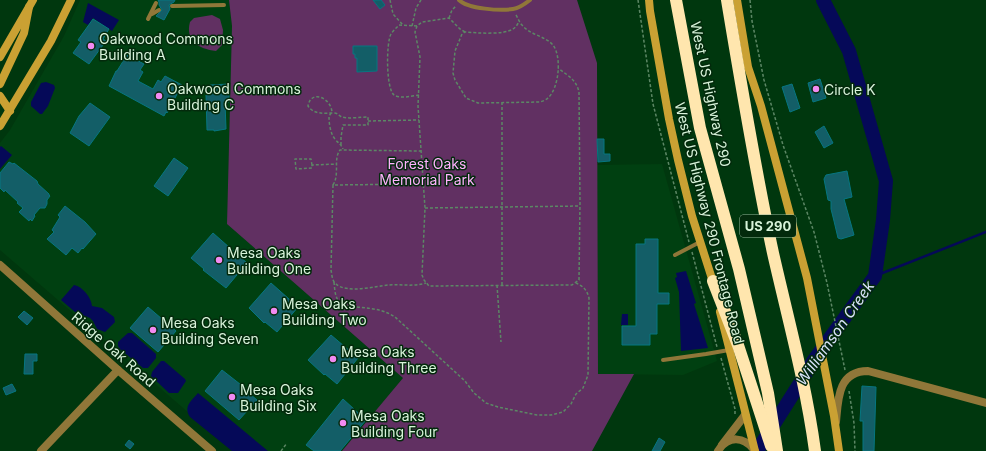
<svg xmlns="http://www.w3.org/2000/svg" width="986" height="451" viewBox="0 0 986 451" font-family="Inter,sans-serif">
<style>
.built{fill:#004011}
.green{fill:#613062}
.water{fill:#050958}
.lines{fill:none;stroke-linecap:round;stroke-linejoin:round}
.stream{stroke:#050958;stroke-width:2.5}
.river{stroke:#050958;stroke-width:14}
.building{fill:#135e67;stroke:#067681}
.path{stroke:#5c8765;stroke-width:1.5;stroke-dasharray:3 2;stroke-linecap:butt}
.service{stroke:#907739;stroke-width:4}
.minor{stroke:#907739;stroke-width:8}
.tertiary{stroke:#907739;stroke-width:8}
.secondary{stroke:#caa133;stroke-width:8}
.motorway{stroke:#ffe6ae;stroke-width:12}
.poi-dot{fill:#f28af2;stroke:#032a0c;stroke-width:1.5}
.labels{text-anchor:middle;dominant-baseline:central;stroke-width:3;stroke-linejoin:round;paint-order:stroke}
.shield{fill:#032a0c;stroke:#98b79c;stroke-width:1}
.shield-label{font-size:13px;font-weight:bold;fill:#d8f3da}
.poi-label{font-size:14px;fill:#d8f3da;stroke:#032a0c;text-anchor:start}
.street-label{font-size:14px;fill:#d8f3da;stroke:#032a0c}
.park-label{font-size:14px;fill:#ffb2fe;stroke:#032a0c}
.water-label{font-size:15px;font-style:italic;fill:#dae4fb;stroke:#032a0c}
</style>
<rect width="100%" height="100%" fill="#00370e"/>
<g class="built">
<polygon points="80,0 229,0 232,26 227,224 403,378 342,451 233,451 0,250 0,143 10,130 64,36"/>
<polygon points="662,164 717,361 683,375 598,374 597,165"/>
</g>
<g class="green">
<polygon points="229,0 577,0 597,63 598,374 634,374 592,451 342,451 403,378 227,224 232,26"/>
<path d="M212 15 220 19 223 30 222 45 216 51C198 49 185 40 190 22L194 18Z"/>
</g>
<g class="water">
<polygon points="88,3 119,20 112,31 93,18 88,25 83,22"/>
<polygon points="46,82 54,85 55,88 48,106 42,114 40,114 31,106 31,102 41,83"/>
<polygon points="1,146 12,155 0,169 0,147"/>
<polygon points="686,271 696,303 694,304 708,348 681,351 679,292 675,278 677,277 676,273"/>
<path d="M74 285C83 287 91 297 92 306L102 308 114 317 115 322 105 332 97 329 93 321 90 318 75 312 61 300Z"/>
<polygon points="622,314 628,314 628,325 621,325"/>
<polygon points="128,333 132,333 156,354 156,358 148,368 143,368 120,349 118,346 118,342"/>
<polygon points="161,361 164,361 185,379 186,381 178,393 169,393 151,376 152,372"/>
<path d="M198 393 268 451H232L190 417C183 407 191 401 198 393Z"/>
</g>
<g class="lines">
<polyline class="stream" points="875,276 986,232"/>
<polyline class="river" points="757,451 800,383 814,360 875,276 883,220 886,181 849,51 823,0"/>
</g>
<g class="building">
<polygon points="158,0 175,0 174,2 169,5 170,9 164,20 156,16 162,10 159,5 159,2"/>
<polygon points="373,0 381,0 385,5 380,9"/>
<polygon points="93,19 109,29 103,39 106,41 89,64 73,53 81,42 78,40"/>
<polygon points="353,46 377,46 377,71 357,72 357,58 355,58 355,54 353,54"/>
<polygon points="127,55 144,64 140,70 143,72 138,81 153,89 158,80 161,82 165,76 182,85 167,113 166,112 164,116 109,86 116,71 117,71"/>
<polygon points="820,79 826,98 813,102 808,83"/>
<polygon points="229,84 229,102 225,102 226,129 214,131 214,130 207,130 206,95 210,95 210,85"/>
<polygon points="792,84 800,108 790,112 782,87"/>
<polygon points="90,103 110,117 89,146 70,133 79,116"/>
<polygon points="824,126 833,143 824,148 815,132"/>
<polygon points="597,139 604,139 604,154 610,154 610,161 598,162"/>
<polygon points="174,158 188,168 168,196 154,186"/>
<polygon points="9,162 13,164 14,163 37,181 38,184 49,194 49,195 50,196 47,200 47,204 45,208 40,208 34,215 35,216 32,221 30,219 29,221 19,212 23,208 17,203 18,202 5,190 4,192 0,188 0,173"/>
<polygon points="847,171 852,197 844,199 854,235 841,239 838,238 834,221 831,209 831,201 828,200 824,179 826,175"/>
<polygon points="65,206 85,222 96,234 83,249 82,248 78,253 72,248 66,255 47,239 54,232 52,230 60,217 58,215"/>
<polygon points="213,233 247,263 226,288 203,270 204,269 191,258"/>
<polygon points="645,239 658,239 658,293 669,293 669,304 657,304 657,334 650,334 650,345 622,345 622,326 636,326 636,244 645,244"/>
<polygon points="271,283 298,307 277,332 265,322 264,323 249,308"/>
<polygon points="148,307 176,331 158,352 130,328"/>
<polygon points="24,311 33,318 27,325 18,317"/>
<polygon points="331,335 358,358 337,384 325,374 324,375 308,360"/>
<polygon points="25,354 37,354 37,361 33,361 33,374 24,374"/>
<polygon points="222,370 245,388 244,389 257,400 239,420 205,391"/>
<polygon points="12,384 16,391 6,395 3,388"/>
<polygon points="862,386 876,387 874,451 863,451 863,421 860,421"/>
<polygon points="343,399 366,420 340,451 314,451 306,445"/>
<polygon points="659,438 665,442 660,451 652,451"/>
<polygon points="129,440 134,444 130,449 125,445"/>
</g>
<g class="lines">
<g class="path">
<polyline points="390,0 393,14 403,25"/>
<polyline points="638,0 653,104 689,242"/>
<polyline points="750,0 752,21 764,80 783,145 814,232 827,283 845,370"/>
<path d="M516 15C518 18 519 22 522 25 530 35 545 36 553 45 562 57 559 88 548 98 546 100 543 101 540 102L478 103 466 98 455 80 453 73 455 51 462 34 465 32C477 33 504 35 513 29 516 27 518 24 519 21"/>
<polyline points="449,18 452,10 456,6"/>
<polyline points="412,26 416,8 421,0"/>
<path d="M417 26 399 25C396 28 393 31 391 34 386 43 386 89 394 95 400 99 412 96 419 95"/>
<path d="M465 32 460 29 449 18 422 22 417 26 415 32 420 57 418 106 425 208 422 275 424 280 429 286 572 285 579 280 580 202 579 92C576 79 568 76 558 68"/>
<polyline points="368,121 419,120"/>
<path d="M341 145V137L343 125H368V117C362 117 347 119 342 117 339 116 338 113 334 113 324 113 314 115 308 106 311 89 331 98 332 112L329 116C329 123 330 133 335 139 338 143 341 144 343 149"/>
<polyline points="312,165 311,159 295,159 296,169 312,168 312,165 337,164"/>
<path d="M423 184 333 185 331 270C332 275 332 281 336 284 347 294 375 286 389 285 402 284 413 287 426 283"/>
<path d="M333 185C340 174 333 159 340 150L421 151"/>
<polyline points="425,208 580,206"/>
<polyline points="692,252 717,347"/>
<path d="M334 282C335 292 335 302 345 306 362 308 380 307 395 317L465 381 474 393 486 403 498 407 537 415H551L563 412 571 404 576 394 583 388 588 375 589 298C587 290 583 286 576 283"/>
<polyline points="497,285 501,342"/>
<polyline points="502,285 502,103"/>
<polyline points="721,358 735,409 735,414"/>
<polyline points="849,391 854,423 855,451"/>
<polyline points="281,451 287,443"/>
</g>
<g class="service">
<path d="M459 0C468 9 501 11 513 9 520 8 525 4 530 0"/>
<polyline points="172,6 224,5"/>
<polyline points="152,14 159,10"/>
<polyline points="148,19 156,3"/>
<polyline points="675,255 700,242"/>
<polyline points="663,360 706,354 729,350"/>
</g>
<g class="minor">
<polyline points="0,265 118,370 212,451"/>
<path d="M836 422C838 399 838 371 868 371L986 403"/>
<polyline points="722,445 745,415"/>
<polyline points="41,451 118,370"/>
</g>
<path class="tertiary" d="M718 451C728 435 744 436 755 451"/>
<g class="secondary">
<polyline points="649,0 650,11 669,119 678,160 692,216 714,285"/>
<polyline points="737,0 748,67 761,106 807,278 834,416 839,451"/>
<polyline points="0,57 33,0"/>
<polyline points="0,84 24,33 29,7"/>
<polyline points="0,96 10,111"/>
<polyline points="0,126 51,41 71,0"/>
<polyline points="720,312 755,451"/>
</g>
<g class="motorway">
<polyline points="676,0 700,128 739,269 768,393 777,451"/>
<path d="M727 0C741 84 755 169 773 253 788 319 806 384 815 451"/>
<polyline points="713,281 738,345 771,446"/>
</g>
</g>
<g class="poi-dot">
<circle cx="91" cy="46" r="4"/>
<circle cx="816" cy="89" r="4"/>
<circle cx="159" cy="96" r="4"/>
<circle cx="219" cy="260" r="4"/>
<circle cx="274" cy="311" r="4"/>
<circle cx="153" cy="330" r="4"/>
<circle cx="333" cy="359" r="4"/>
<circle cx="232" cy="397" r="4"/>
<circle cx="343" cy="423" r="4"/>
</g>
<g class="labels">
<rect class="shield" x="740" y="215" width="56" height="22" rx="3"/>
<g class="shield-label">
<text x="768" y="226">US 290</text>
</g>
<g class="poi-label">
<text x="99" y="38">Oakwood Commons<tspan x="99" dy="16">Building A</tspan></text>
<text x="167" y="88">Oakwood Commons<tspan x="167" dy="16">Building C</tspan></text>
<text x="824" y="89">Circle K</text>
<text x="227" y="252">Mesa Oaks<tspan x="227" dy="16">Building One</tspan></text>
<text x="282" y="303">Mesa Oaks<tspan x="282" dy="16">Building Two</tspan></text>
<text x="161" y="322">Mesa Oaks<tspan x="161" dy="16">Building Seven</tspan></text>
<text x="341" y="351">Mesa Oaks<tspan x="341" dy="16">Building Three</tspan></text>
<text x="240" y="389">Mesa Oaks<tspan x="240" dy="16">Building Six</tspan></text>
<text x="351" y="415">Mesa Oaks<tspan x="351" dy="16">Building Four</tspan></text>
</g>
<g class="street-label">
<text transform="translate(711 94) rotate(78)">West US Highway 290</text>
<text transform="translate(710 223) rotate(76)">West US Highway 290 Frontage Road</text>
<text transform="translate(114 349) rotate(41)">Ridge Oak Road</text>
</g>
<g class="park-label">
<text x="427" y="163">Forest Oaks<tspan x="427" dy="16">Memorial Park</tspan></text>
</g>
<g class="water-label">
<text transform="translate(835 333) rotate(-55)">Williamson Creek</text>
</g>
</g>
</svg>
